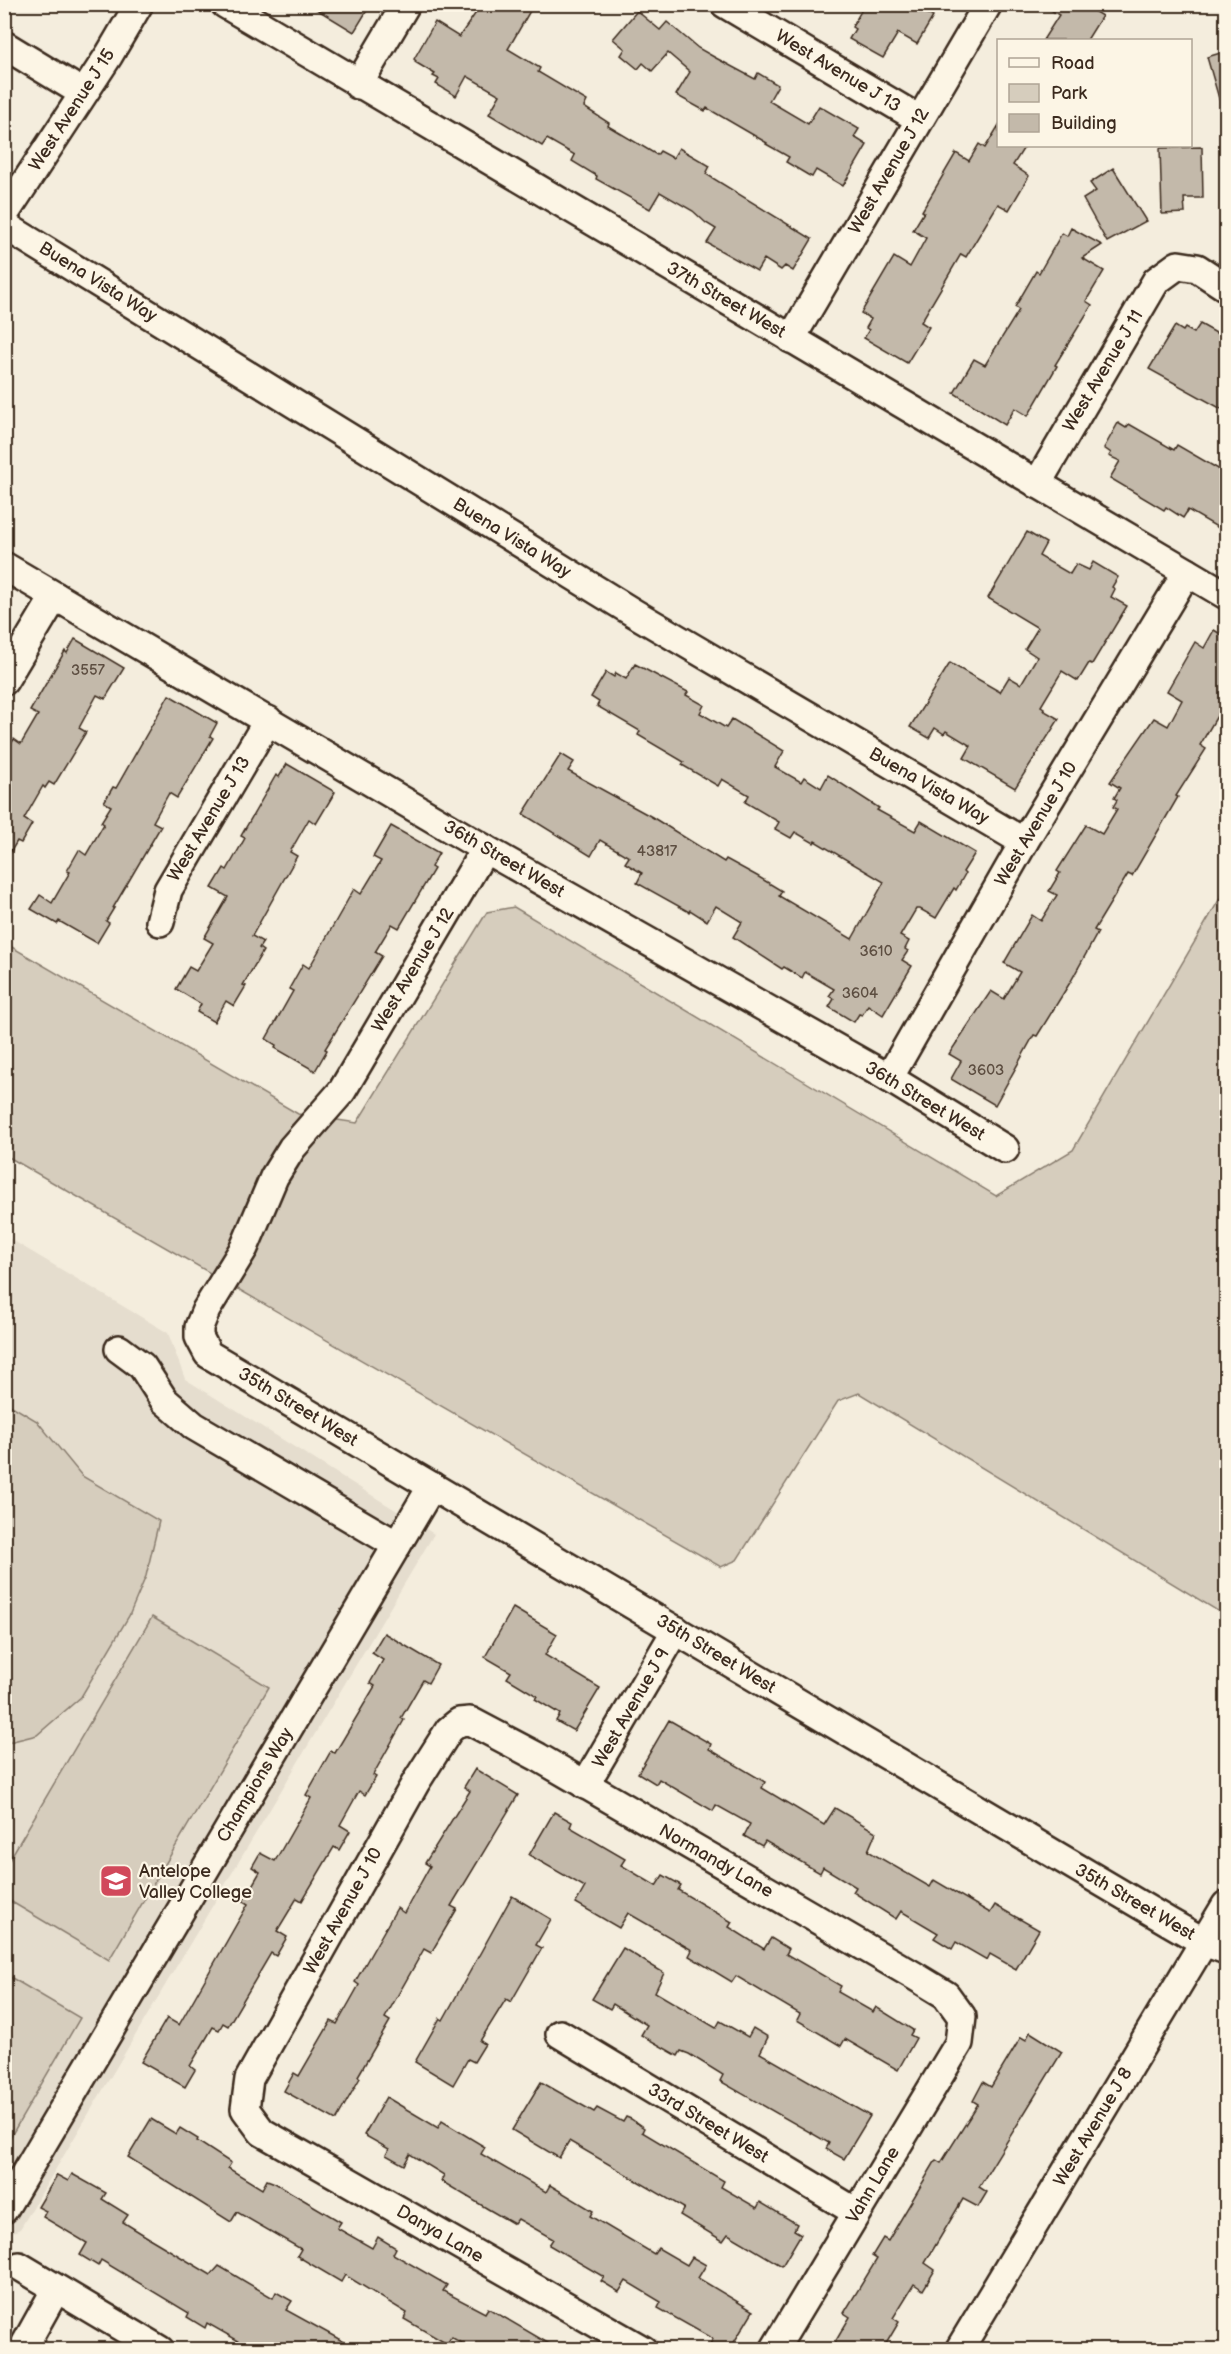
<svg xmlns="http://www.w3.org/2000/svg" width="1231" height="2354" viewBox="0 0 1231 2354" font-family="'Balsamiq Sans',sans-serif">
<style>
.built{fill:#e5ddce}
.green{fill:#d6cdbd;stroke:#887c6e;stroke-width:1.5}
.building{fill:#c3b9aa;stroke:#3b2a1e;stroke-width:1.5}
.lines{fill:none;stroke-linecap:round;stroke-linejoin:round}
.minor-casing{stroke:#3b2a1e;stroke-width:32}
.minor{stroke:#fcf5e5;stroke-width:27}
.labels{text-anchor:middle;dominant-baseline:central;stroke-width:4.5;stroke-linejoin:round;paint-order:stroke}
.number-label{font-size:15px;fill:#5d4e41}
.street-label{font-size:18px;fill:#3b2a1e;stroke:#fcf5e5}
.poi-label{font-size:18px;fill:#3b2a1e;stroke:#fcf5e5;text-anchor:start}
</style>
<rect width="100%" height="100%" fill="#f4eddd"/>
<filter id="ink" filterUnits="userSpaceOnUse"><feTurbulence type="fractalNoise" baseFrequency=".0167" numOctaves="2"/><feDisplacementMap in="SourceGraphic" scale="12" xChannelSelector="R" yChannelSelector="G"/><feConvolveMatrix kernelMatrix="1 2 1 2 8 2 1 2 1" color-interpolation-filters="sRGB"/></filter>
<g filter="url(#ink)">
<polygon class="built" points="5,1236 168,1333 185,1379 434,1534 20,2229 5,2236"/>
<g class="green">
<polygon points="1226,888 1226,1616 859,1393 838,1401 737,1560 721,1567 5,1155 5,943 298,1114 357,1123 487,912 514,907 996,1196 1073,1150"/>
<polygon points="5,1402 37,1421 82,1476 159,1521 146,1576 129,1616 81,1697 37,1735 5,1743"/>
<polygon points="152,1617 269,1687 109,1960 5,1898 5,1867"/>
<polygon points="5,1974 80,2018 7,2143 4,2141"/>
</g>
<g class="building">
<polygon points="308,4 371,4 354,32"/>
<polygon points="482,4 534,4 508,49 540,68 538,72 587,101 584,107 609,123 608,126 657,155 660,151 673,158 679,148 710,166 706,174 812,239 793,271 785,266 781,270 764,259 757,271 707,243 716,229 706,223 693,211 660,192 650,209 596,179 597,176 572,161 575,155 547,139 542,146 489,114 500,95 467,76 456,96 436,84 439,79 433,76 435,74 415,62 416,61 414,59 435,22 459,37"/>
<polygon points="865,4 929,4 924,12 933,17 917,44 898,33 883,58 849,39 855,29 852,27"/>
<polygon points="1041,4 1082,4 1102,16 1087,40 1043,40 1059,15"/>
<polygon points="637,11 660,30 667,22 698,48 714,57 755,79 758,73 778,85 769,101 808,124 819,106 859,129 854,137 867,145 843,186 816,170 812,177 808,175 786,162 789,157 766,144 767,143 707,108 705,111 676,95 690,72 668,53 652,71 643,63 638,69 621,55 625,49 613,39"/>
<polygon points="1227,51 1227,108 1222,109 1207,57"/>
<polygon points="999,125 999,146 1025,146 1013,165 1029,176 1009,210 998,204 966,257 961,254 921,322 929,327 907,363 864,338 869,330 866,328 871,319 861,313 894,257 910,267 926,238 913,230 924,212 922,211 956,153 969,161 979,144 985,148"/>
<polygon points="1202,147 1203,198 1184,198 1185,213 1162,214 1160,148"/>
<polygon points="1113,168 1146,221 1107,242 1083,199 1096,191 1090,183"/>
<polygon points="1071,228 1102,245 1082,258 1104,271 1086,301 1092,305 1055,365 1057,366 1028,416 1015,408 1005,425 954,393 974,359 985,365 1019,310 1015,307 1036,271 1039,273 1062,233 1067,236"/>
<polygon points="1200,324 1227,339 1227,412 1149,369 1175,326 1183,331 1185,328 1194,333"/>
<polygon points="1118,423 1126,428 1129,424 1174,450 1177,445 1227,474 1227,533 1188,510 1183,518 1166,507 1164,510 1110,478 1120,461 1109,456 1111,453 1104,448"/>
<polygon points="1027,532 1046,543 1039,556 1070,574 1076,564 1089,570 1093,562 1118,577 1112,587 1115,589 1111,597 1127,606 1092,664 1089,663 1078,681 1062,671 1041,706 1044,708 1043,710 1059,719 1015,788 964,758 971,746 946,731 944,734 935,728 929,738 910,727 950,663 1000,692 1009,677 1021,684 1037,657 1025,649 1038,628 988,598"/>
<polygon points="1214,630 1227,638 1227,699 1200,745 1206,749 1176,796 1178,797 1132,876 1128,874 1094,930 1098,932 1071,981 1037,1036 1034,1035 995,1105 951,1079 961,1061 949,1054 991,991 1004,999 1020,972 1004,963 1032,915 1041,921 1057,895 1049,891 1060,873 1057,871 1086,825 1102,834 1117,809 1113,807 1117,800 1114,798 1120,788 1110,782 1154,718 1168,726 1182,700 1167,691 1195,642 1204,648"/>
<polygon points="75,639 124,668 105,699 97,695 79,728 86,732 54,785 49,782 45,788 43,786 24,819 32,824 21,843 17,841 4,863 4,755 14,739 21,744 38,715 30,711 65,651 67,653"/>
<polygon points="635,664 688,692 686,695 704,705 700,713 726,728 732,719 784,751 775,767 801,782 804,777 821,788 828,775 879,808 877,810 915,831 921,821 975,853 963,872 965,874 956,890 954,888 936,918 920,909 916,909 900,936 909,941 905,949 908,951 902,960 912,966 883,1015 868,1005 862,1015 859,1014 854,1022 829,1007 834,999 829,996 834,989 805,972 802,978 784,967 782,969 733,937 742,922 716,906 707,921 690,910 689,912 637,883 642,873 625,863 629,857 600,840 591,856 523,814 561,754 574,762 568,771 652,817 724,862 726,859 757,876 782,891 779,896 852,939 884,882 815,841 814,843 795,832 791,838 775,829 779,822 745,802 749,795 722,779 718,786 682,765 684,762 638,735 640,731 597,706 599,702 591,697 606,672 614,677 616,673 626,679"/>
<polygon points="169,695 217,723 210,736 213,738 177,798 169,793 153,822 161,826 113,908 114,908 106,921 109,923 97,943 59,921 57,924 31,909 40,895 52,903 70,872 67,871 79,850 86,855 104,824 101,822 111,806 104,802 113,787 116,788"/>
<polygon points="287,764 335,792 316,824 309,819 290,852 297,856 252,936 263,942 259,948 263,951 243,985 246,986 234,1006 226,1001 214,1022 197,1012 201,1004 176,989 189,967 196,971 213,943 204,938 228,897 212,888 224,868 227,870 245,838 241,836 276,775 279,777"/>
<polygon points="391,826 439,853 431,867 434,869 399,928 392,924 375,952 382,956 325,1049 327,1050 315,1071 275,1048 276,1045 266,1039 293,991 289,989 303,964 309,968 354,889 361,894 381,861 373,857"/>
<polygon points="513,1608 557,1634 545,1655 600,1688 574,1731 556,1721 560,1714 535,1699 537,1696 507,1678 511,1672 485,1657"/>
<polygon points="384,1633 438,1665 428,1683 423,1680 401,1718 404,1720 373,1775 376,1777 365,1795 359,1791 340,1825 350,1831 339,1850 334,1847 302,1901 297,1898 277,1931 287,1937 276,1956 271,1953 228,2026 223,2023 219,2030 213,2027 190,2066 195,2070 185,2087 141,2062 167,2018 179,2025 248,1904 243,1901 260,1872 252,1867 260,1853 275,1861 311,1798 306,1795 331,1751 335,1753 375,1686 370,1683 383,1660 372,1653"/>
<polygon points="669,1720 711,1744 709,1749 765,1782 762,1788 824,1825 835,1808 876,1832 868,1851 930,1887 934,1880 990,1913 995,1905 1039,1930 1016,1969 990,1954 987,1960 956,1942 952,1949 934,1938 938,1933 901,1911 896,1919 853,1892 856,1887 823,1867 820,1873 765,1841 762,1846 744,1836 750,1824 716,1805 713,1811 659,1779 656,1784 638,1773"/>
<polygon points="475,1769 518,1795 451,1906 457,1909 431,1953 424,1949 385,2018 390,2021 358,2076 360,2078 336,2120 284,2091 294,2073 299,2076 331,2021 337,2024 359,1985 355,1982 397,1908 404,1913 430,1866 425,1863 470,1791 464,1787"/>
<polygon points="554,1812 572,1822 570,1827 625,1859 621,1865 656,1886 663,1875 681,1885 678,1890 732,1922 729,1927 764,1949 771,1938 789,1949 786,1954 841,1986 838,1992 873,2012 876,2007 913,2030 910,2035 916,2038 898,2070 845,2039 841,2046 797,2020 800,2014 736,1976 732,1982 689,1956 692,1950 628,1913 619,1928 576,1903 585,1887 529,1855"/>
<polygon points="512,1896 551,1919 536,1945 542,1948 511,2002 506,1999 480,2041 485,2044 474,2062 468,2059 453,2085 415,2062 440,2018 443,2020"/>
<polygon points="623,1948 664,1973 655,1992 716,2028 720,2021 748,2037 753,2028 768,2037 760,2053 870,2116 844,2159 826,2149 829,2143 720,2081 723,2075 689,2054 681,2051 678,2056 641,2035 647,2025 613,2004 610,2009 592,1999"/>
<polygon points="1030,2032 1062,2052 979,2187 987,2192 978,2207 963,2199 925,2263 935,2270 923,2290 914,2284 893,2318 899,2322 883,2349 831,2349 850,2317 844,2313 877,2259 872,2256 883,2238 888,2241 936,2160 941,2163 978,2104 973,2101 983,2082 991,2087 1021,2037 1026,2040"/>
<polygon points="541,2082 594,2112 597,2108 623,2122 626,2117 631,2119 644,2128 642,2132 724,2181 721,2187 757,2208 760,2202 797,2224 794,2230 801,2234 782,2266 728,2234 723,2241 680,2215 684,2208 569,2141 559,2158 512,2130"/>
<polygon points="386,2097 438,2128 442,2121 485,2147 481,2154 546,2192 550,2185 593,2211 590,2216 654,2254 658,2248 687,2265 692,2257 706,2265 698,2278 753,2311 730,2349 720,2349 710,2344 713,2339 658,2308 661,2302 626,2281 619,2292 601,2281 604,2277 549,2245 553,2239 518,2219 514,2224 488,2209 441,2181 444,2175 410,2154 404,2165 386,2155 389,2149 364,2135"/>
<polygon points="151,2119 176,2134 180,2128 198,2139 197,2141 231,2163 228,2168 262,2189 267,2180 275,2183 341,2222 337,2228 372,2248 378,2237 396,2248 393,2254 447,2285 443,2291 485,2313 488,2308 558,2349 472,2349 451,2337 447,2344 404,2319 407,2313 345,2275 341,2282 297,2256 301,2249 237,2212 231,2222 128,2157"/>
<polygon points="72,2174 106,2193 102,2199 128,2215 123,2222 149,2238 211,2275 219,2266 273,2298 276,2292 292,2301 286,2310 357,2349 241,2349 244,2344 207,2323 205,2328 187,2317 189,2313 101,2260 98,2266 80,2255 87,2243 43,2217 46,2211 38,2207 57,2175 68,2181"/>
</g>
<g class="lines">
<g class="minor-casing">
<g id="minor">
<polyline points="225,4 1226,595"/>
<polyline points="725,4 919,119"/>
<polyline points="4,45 83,93"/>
<polyline points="358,85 406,4"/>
<polyline points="4,215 109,55 139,4"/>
<polyline points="4,225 634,613 1024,842"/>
<polyline points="791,339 988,4"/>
<polyline points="1037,484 1156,281 1178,265 1197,268 1226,287"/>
<polyline points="4,566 485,849 889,1078 1005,1149"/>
<polyline points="4,681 55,596"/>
<polyline points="485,849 342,1091 292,1148 274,1177 244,1248 206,1310 199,1327 199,1337 208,1354 1169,1922 1204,1942 1226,1950"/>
<polyline points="160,922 168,890 268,720"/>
<polyline points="889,1078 1024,842 1187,572"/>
<polyline points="119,1349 142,1366 164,1400 194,1426 397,1545"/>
<polyline points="585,1785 676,1630"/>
<polyline points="560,2034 856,2212"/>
<polyline points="4,2209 432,1486"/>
<polyline points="19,2266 160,2350"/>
<polyline points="22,2350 56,2289"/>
<polyline points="643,2350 262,2132 245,2109 249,2079 416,1782 449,1730 459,1722 470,1721 538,1757 913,1975 946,1995 962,2017 959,2043 774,2350"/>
<polyline points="959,2350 1226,1905"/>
</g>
</g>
<use href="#minor" class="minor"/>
</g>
</g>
<defs>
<g id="university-square" transform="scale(1.725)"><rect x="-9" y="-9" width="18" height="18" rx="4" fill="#d1495b" stroke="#fcf5e5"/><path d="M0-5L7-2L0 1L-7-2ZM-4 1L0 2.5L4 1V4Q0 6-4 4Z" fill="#fff"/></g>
</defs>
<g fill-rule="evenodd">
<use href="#university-square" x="116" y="1881"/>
</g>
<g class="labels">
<g class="number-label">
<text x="88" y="670">3557</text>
<text x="657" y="851">43817</text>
<text x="876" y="951">3610</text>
<text x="860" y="993">3604</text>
<text x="986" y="1070">3603</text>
</g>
<g class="street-label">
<text transform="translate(838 71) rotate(31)">West Avenue J 13</text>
<text transform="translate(72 110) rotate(-57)">West Avenue J 15</text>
<text transform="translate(889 171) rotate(-60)">West Avenue J 12</text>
<text transform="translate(98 282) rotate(32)">Buena Vista Way</text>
<text transform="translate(726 300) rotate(30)">37th Street West</text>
<text transform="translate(1103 371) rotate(-59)">West Avenue J 11</text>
<text transform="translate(512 538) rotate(32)">Buena Vista Way</text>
<text transform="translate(929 786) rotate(30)">Buena Vista Way</text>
<text transform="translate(209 819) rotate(-59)">West Avenue J 13</text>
<text transform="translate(1036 824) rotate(-59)">West Avenue J 10</text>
<text transform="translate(504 859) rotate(30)">36th Street West</text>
<text transform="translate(413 970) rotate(-59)">West Avenue J 12</text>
<text transform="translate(925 1101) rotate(31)">36th Street West</text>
<text transform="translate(298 1407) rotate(31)">35th Street West</text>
<text transform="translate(716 1654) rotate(31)">35th Street West</text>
<text transform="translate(631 1708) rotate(-60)">West Avenue J 9</text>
<text transform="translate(255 1785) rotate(-59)">Champions Way</text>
<text transform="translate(716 1861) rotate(30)">Normandy Lane</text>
<text transform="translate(1135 1902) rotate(30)">35th Street West</text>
<text transform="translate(343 1911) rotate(-61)">West Avenue J 10</text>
<text transform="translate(708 2123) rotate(31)">33rd Street West</text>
<text transform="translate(1093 2127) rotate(-59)">West Avenue J 8</text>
<text transform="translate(873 2185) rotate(-59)">Vahn Lane</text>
<text transform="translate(440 2234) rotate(30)">Danya Lane</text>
</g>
<g class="poi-label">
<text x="139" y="1871">Antelope<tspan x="139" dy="21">Valley College</tspan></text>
</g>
</g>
<rect width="1231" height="2354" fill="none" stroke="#fcf5e5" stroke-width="24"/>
<rect x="12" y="12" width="1207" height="2330" fill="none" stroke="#3b2a1e" stroke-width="2" filter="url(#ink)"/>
<rect x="997" y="39" width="195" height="108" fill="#fcf5e5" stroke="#afa495" stroke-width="1.5"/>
<rect x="1009" y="58" width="30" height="9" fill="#fcf5e5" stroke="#afa495" stroke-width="1.5"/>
<text x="1051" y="69" font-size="18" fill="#3b2a1e">Road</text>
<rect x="1009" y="84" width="30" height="18" fill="#d6cdbd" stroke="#afa495" stroke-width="1.5"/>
<text x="1051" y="99" font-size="18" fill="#3b2a1e">Park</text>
<rect x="1009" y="114" width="30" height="18" fill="#c3b9aa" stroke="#afa495" stroke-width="1.5"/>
<text x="1051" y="129" font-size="18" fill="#3b2a1e">Building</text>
</svg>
